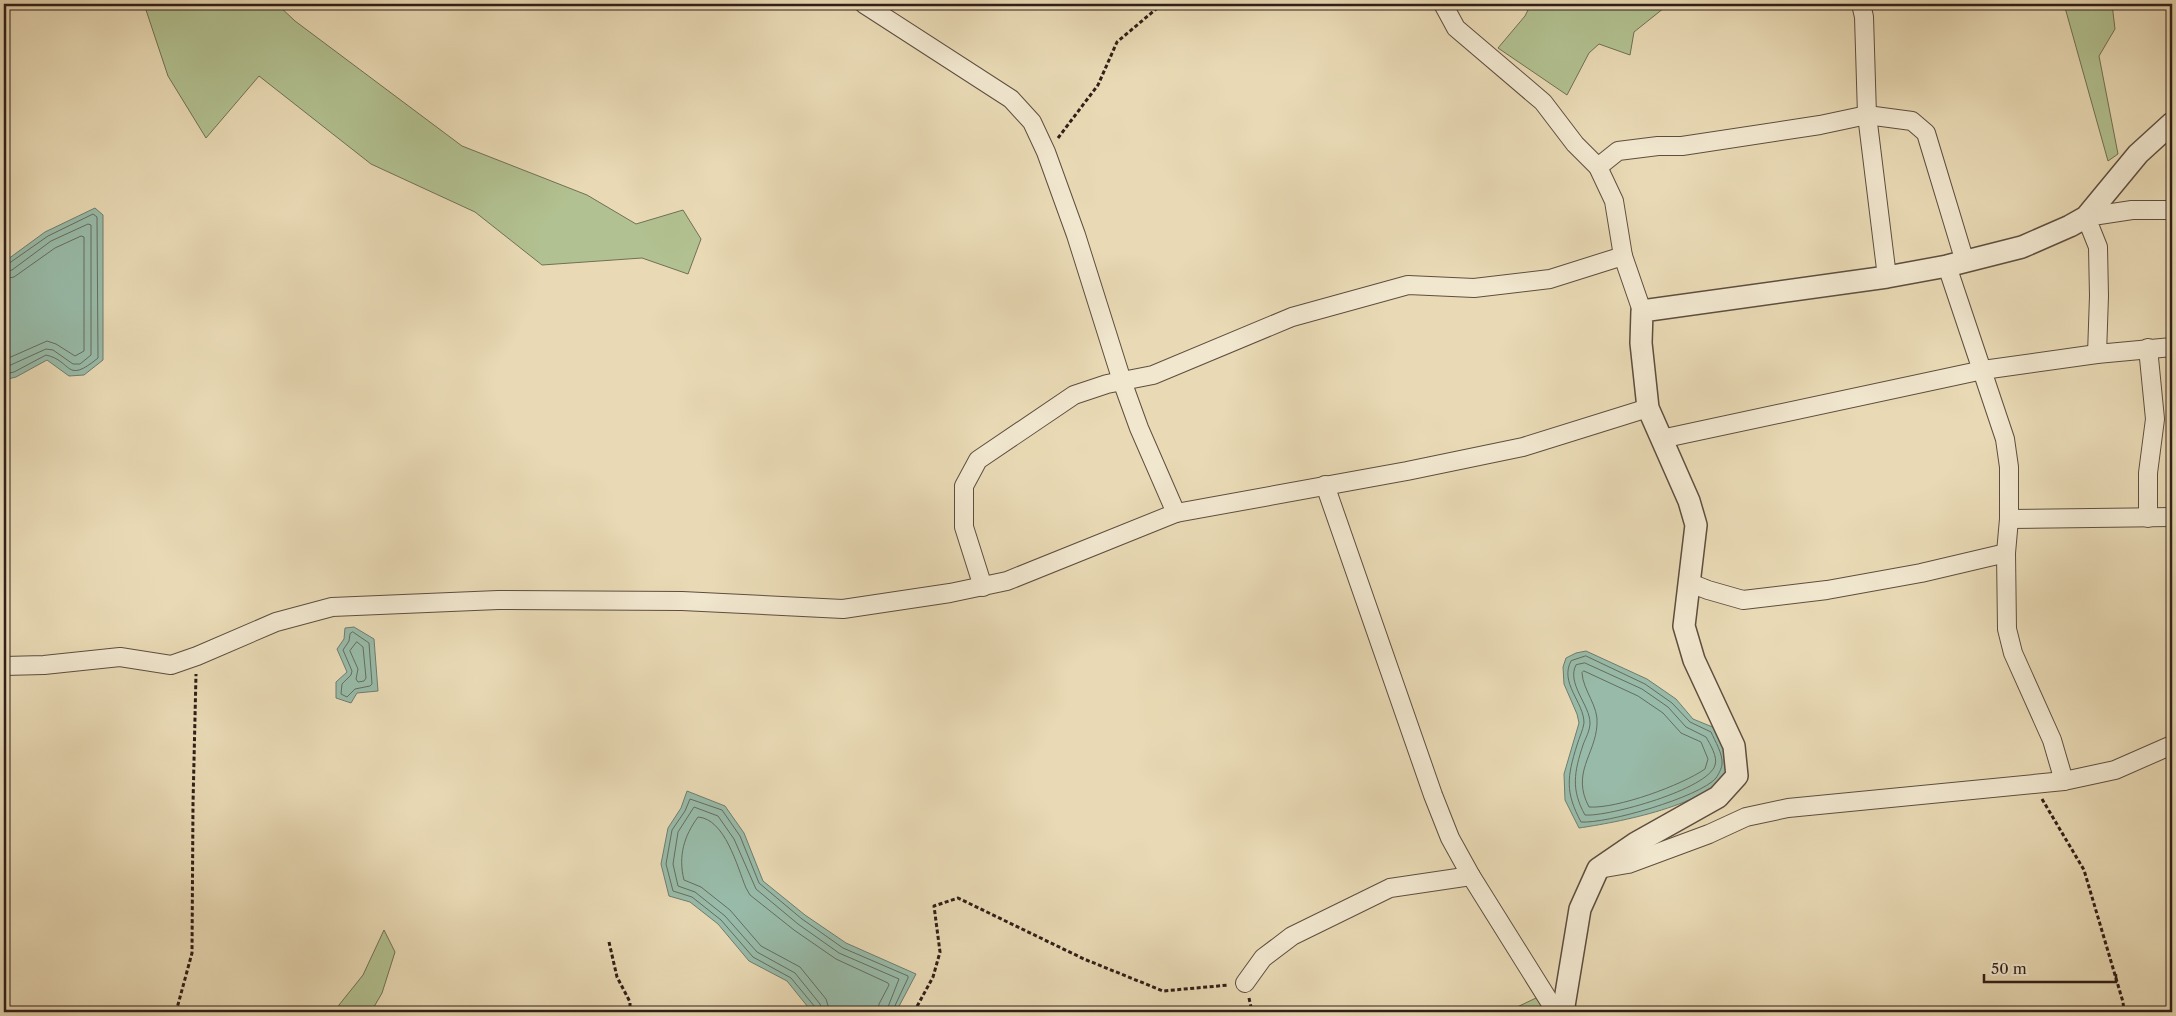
<svg xmlns="http://www.w3.org/2000/svg" width="2176" height="1016" viewBox="0 0 2176 1016" font-family="'Libre Caslon Text',serif">
<style>
.green{fill:#b2c191;stroke:#717054}
.water{fill:#98bba9;stroke:#6e7d6f}
.lines{fill:none;stroke-linecap:round;stroke-linejoin:round}
.shore{stroke:#646d60;stroke-width:1}
.minor-casing{stroke:#5e4e3f;stroke-width:20}
.tertiary-casing{stroke:#5e4e3f;stroke-width:24}
.path{stroke:#301f18;stroke-width:3;stroke-dasharray:4 2.5;stroke-linecap:butt}
.minor{stroke:#f1e7cf;stroke-width:18}
.tertiary{stroke:#f1e7cf;stroke-width:21}
</style>
<rect width="100%" height="100%" fill="#e9dab5"/>
<filter id="stains"><feTurbulence type="fractalNoise" baseFrequency=".004" numOctaves="4"/><feColorMatrix values="0 0 0 0 .2 0 0 0 0 .09 0 0 0 0 .02 0 0 0 .5 -.17"/></filter>
<radialGradient id="worn" r=".72"><stop offset=".6" stop-color="#630" stop-opacity="0"/><stop offset="1" stop-color="#630" stop-opacity=".3"/></radialGradient>
<g class="green">
<polygon points="144,4 277,4 295,21 462,146 587,195 636,224 683,210 701,239 688,274 642,258 542,265 475,212 371,164 259,76 206,138 168,76"/>
<polygon points="1531,4 1669,4 1634,32 1630,55 1599,44 1589,53 1567,95 1498,48 1525,16"/>
<polygon points="2064,4 2112,4 2115,29 2099,56 2118,154 2108,161"/>
<polygon points="384,930 395,952 382,993 371,1012 336,1012 339,1005 363,975"/>
<polygon points="1536,998 1546,1012 1516,1012 1515,1008"/>
</g>
<g class="water">
<polygon points="95,208 103,215 103,360 84,375 69,376 47,360 16,377 4,380 4,262 45,232"/>
<polygon points="354,627 374,639 378,691 357,693 351,703 336,698 336,682 347,672 337,649 344,639 345,628"/>
<path d="M1586 651 1647 679 1676 699 1693 719 1715 728C1720 739 1731 755 1727 768 1716 805 1613 823 1579 828L1565 800 1564 774 1579 723 1577 714 1564 684 1563 667 1566 658 1576 653Z"/>
<polygon points="687,791 725,806 744,833 763,881 805,915 846,943 916,974 896,1012 812,1012 787,981 749,961 718,924 690,902 669,896 661,864 668,828 681,808"/>
</g>
<g class="lines">
<g class="shore">
<path d="M4 265 8 264 48 236 93 214 97 217 98 358C65 385 73 361 46 355L14 372 4 374"/>
<polyline points="4,272 12,270 51,241 88,224 91,225 91,355 80,364 73,364 53,350 46,349 4,368"/>
<polyline points="4,279 14,277 55,248 81,236 84,237 84,351 75,356 56,344 47,341 4,360"/>
<polygon points="353,632 369,643 372,684 370,686 355,689 347,697 341,694 342,684 351,675 352,671 343,650 349,641 350,634"/>
<polygon points="357,642 363,647 366,678 364,681 358,682 356,679 358,669 350,651"/>
<path d="M1586 656 1645 684 1672 703 1690 722 1711 732C1715 741 1723 754 1722 764 1722 768 1718 775 1716 778 1700 797 1606 824 1581 822 1565 792 1567 777 1577 745 1579 738 1583 730 1584 723 1584 702 1559 683 1571 661Z"/>
<path d="M1585 663 1642 689 1668 707 1686 727 1706 737C1710 744 1718 757 1715 765 1709 789 1608 817 1585 815 1571 790 1574 772 1583 745 1585 739 1590 731 1590 723 1590 705 1566 683 1576 665Z"/>
<path d="M1584 671 1638 696 1663 713 1681 733 1701 742 1708 759 1705 769C1682 785 1617 809 1589 807 1571 773 1595 755 1597 725 1599 706 1583 691 1582 673Z"/>
<polyline points="816,1012 815,1007 791,978 753,957 721,920 692,897 673,891 666,864 672,830 685,811 690,799 722,810 740,836 759,883 802,919 843,948 908,976 908,978 892,1012"/>
<polyline points="822,1012 820,1004 795,973 757,952 725,916 695,892 678,886 673,864 678,832 694,807 718,816 734,839 756,889 798,924 839,953 899,979 886,1012"/>
<path d="M830 1012 826 999 800 967 761 946 730 910 701 887 684 880C678 856 684 836 698 817 725 819 737 866 746 888L750 895 794 930 836 959 888 983 889 985 879 1004 878 1012"/>
</g>
<g class="minor-casing">
<g id="minor">
<polyline points="864,4 1011,99 1032,122 1046,152 1076,235 1122,381 1139,428 1176,513"/>
<polyline points="1443,4 1456,28 1543,102 1575,144 1598,167 1614,201 1623,256 1642,311"/>
<polyline points="1861,4 1864,17 1867,115 1887,277"/>
<polyline points="1598,167 1618,151 1658,146 1682,146 1820,125 1867,115 1912,121 1926,133 1965,262"/>
<polyline points="1947,266 2005,439 2009,467 2009,519 2006,553 2007,629 2013,653 2052,740 2064,781"/>
<polyline points="2097,354 2099,296 2098,247 2086,217 2132,210 2172,210"/>
<polyline points="1661,439 1983,370 2097,354 2172,347"/>
<polyline points="1325,485 1433,795 1450,838 1471,876 1556,1012"/>
<polyline points="2148,518 2148,473 2155,419 2148,348"/>
<polyline points="2009,519 2172,517"/>
<polyline points="1690,583 1708,590 1743,600 1827,590 1921,573 2006,553"/>
<polyline points="983,587 964,527 964,486 978,460 1074,395 1107,384 1153,375 1292,317 1408,285 1474,288 1550,279 1623,256"/>
<polyline points="4,666 44,665 120,657 171,665 197,656 276,622 332,607 498,600 682,601 843,609 950,593 1007,581 1176,513 1407,471 1523,447 1648,408"/>
<polyline points="1599,869 1628,864 1709,834 1746,817 1788,808 2064,781 2115,770 2172,745"/>
<polyline points="1245,983 1263,958 1292,936 1390,888 1471,876"/>
</g>
</g>
<g class="tertiary-casing">
<polyline id="tertiary" points="1563,1012 1580,909 1598,869 1636,843 1718,797 1737,776 1734,746 1694,660 1684,626 1696,525 1689,501 1648,408 1641,343 1642,311 1887,277 1947,266 2022,247 2070,226 2086,217 2138,154 2172,123"/>
</g>
<g class="path">
<polyline points="1058,138 1098,85 1117,42 1162,4"/>
<polyline points="2042,799 2084,870 2123,1002 2124,1012"/>
<polyline points="609,942 617,977 630,1002 630,1012"/>
<polyline points="1249,998 1252,1012"/>
<polyline points="176,1012 192,953 193,804 196,674"/>
<polyline points="914,1012 933,977 940,952 934,906 958,898 1084,959 1163,991 1229,985"/>
</g>
<use href="#minor" class="minor"/>
<use href="#tertiary" class="tertiary"/>
</g>
<rect width="2176" height="1016" fill="none" stroke="#e9dab5" stroke-width="20"/>
<rect x="5" y="5" width="2166" height="1006" fill="none" stroke="#301f18" stroke-width="2.5"/>
<rect x="10" y="10" width="2156" height="996" fill="none" stroke="#301f18"/>
<path d="M1984 974v8h132v-8" fill="none" stroke="#301f18" stroke-width="2.5"/>
<text x="1991" y="974" font-size="15" fill="#301f18" stroke="#f1e7cf" stroke-width="4" paint-order="stroke">50 m</text>
<rect width="100%" height="100%" filter="url(#stains)"/>
<rect width="100%" height="100%" fill="url(#worn)"/>
</svg>
